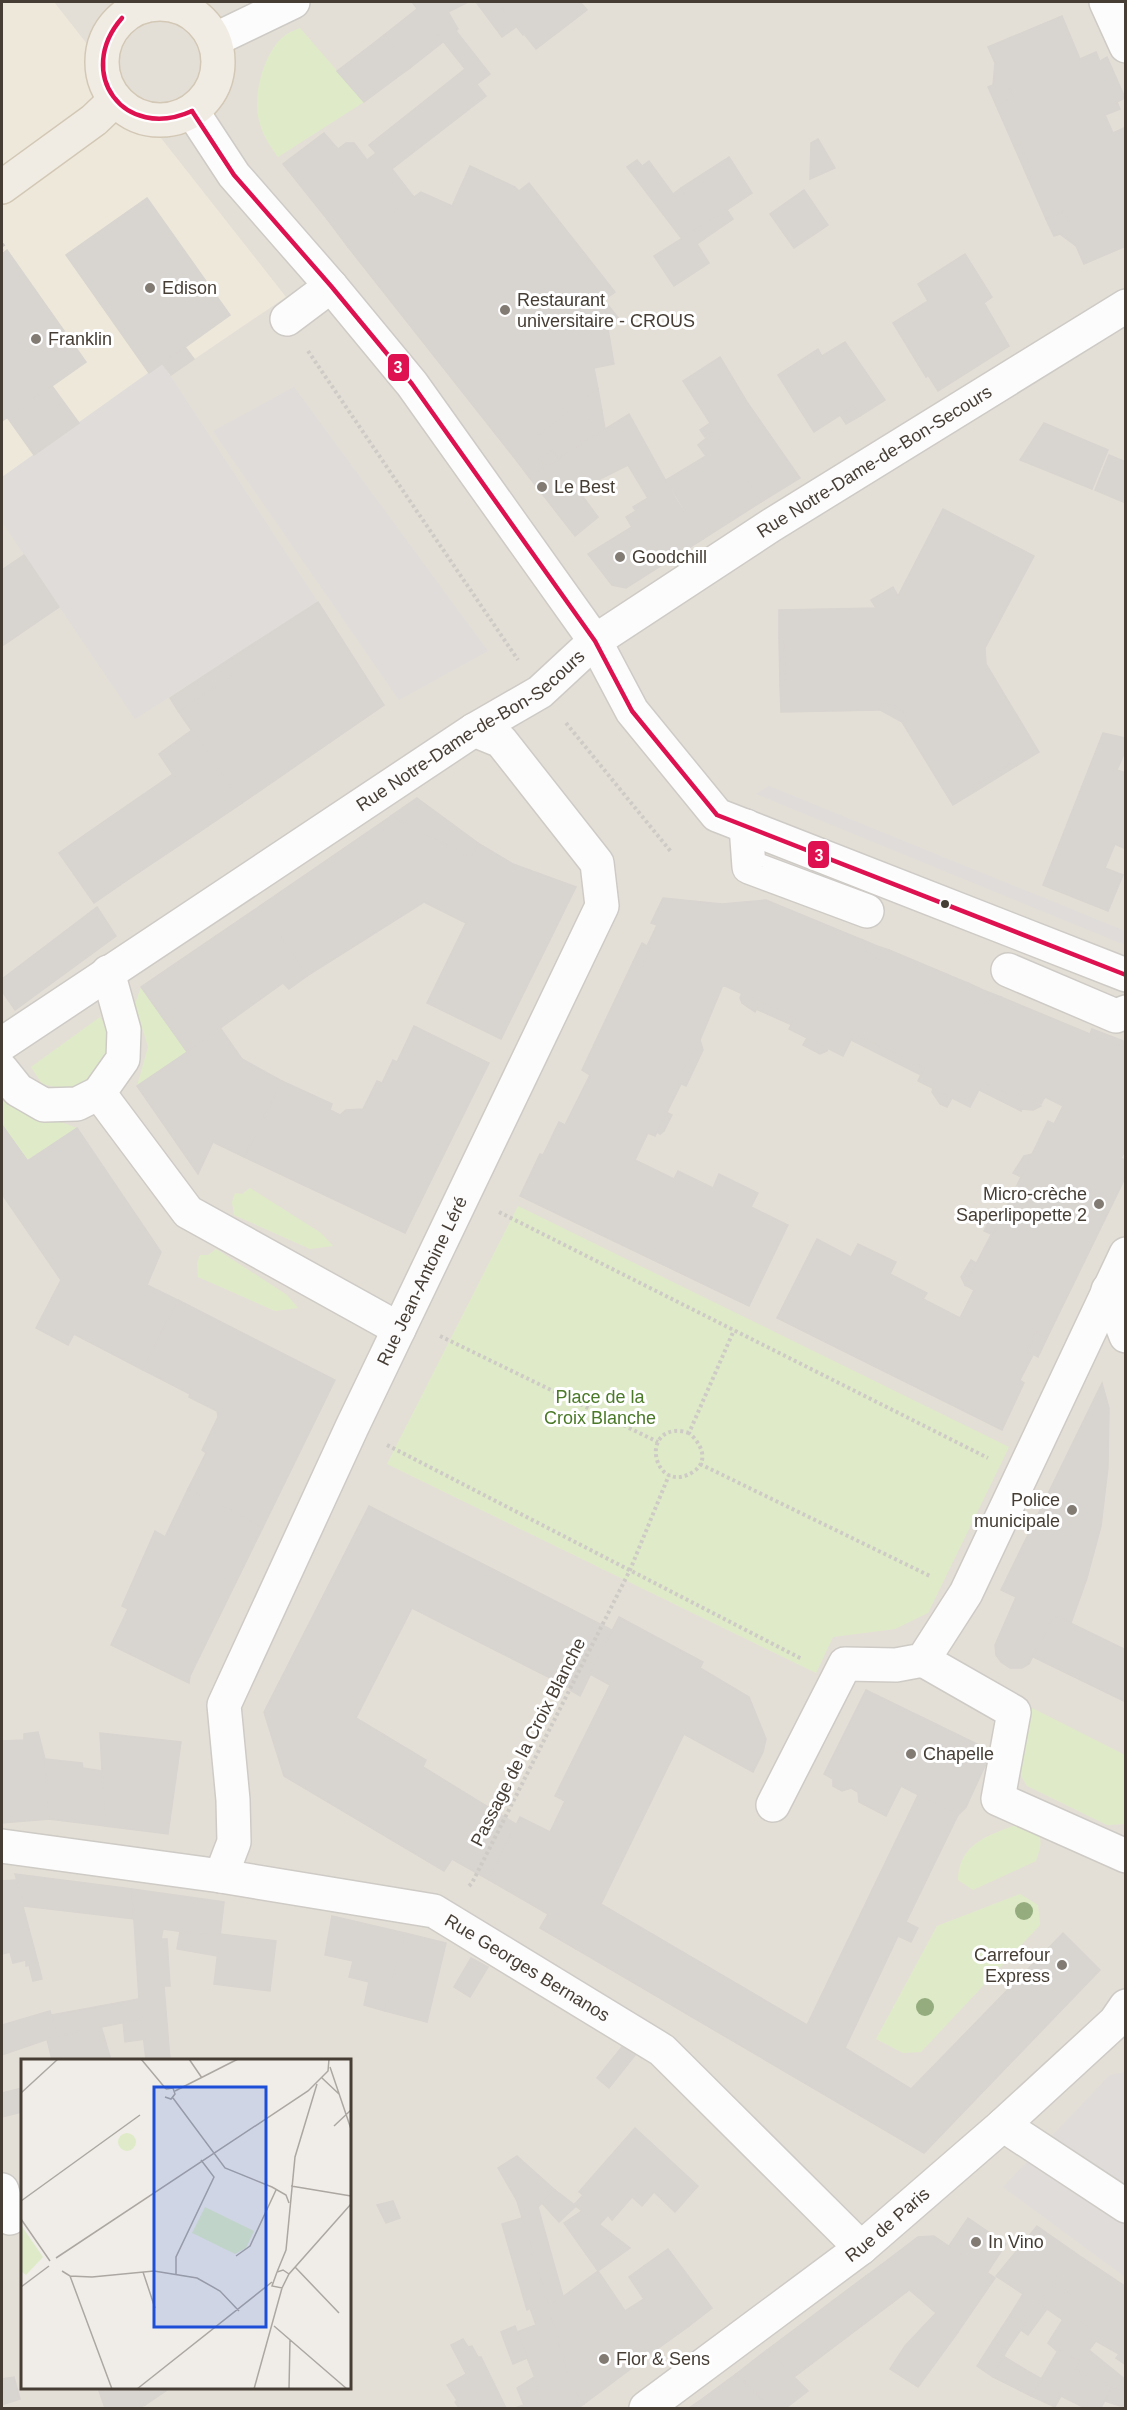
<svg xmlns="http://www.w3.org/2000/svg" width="1127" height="2410" viewBox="0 0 1127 2410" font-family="Helvetica,sans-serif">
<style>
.residential{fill:#e4dfd6;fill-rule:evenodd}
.education{fill:#eee8db}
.green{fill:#dfebc8}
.parking{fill:#dfdcd9}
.building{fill:#d8d4d0;stroke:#d8d4cf;stroke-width:1.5}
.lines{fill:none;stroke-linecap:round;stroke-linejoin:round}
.minor-casing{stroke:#cecbc6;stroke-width:36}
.major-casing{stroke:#d3c8b6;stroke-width:36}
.path{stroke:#cecbc6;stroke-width:4;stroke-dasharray:3 3;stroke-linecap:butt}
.minor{stroke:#fdfcfc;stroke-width:33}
.major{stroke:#f1ece3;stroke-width:33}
.bus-1-casing{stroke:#fff;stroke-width:9}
.bus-1{stroke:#de1251;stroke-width:4.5}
.tree{fill:#95ad7e}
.poi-dot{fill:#827b74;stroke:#fff;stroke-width:2}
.bus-dot{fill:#463e35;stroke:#fff;stroke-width:2}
.labels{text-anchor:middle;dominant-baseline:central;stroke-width:6;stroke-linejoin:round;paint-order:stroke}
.poi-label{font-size:18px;fill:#463e35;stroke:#fff;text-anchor:start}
.street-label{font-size:18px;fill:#463e35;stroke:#fff}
.park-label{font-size:18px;fill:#4a7927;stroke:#fff}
.inset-road{fill:none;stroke:#aca7a1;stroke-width:1.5}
.view{fill:#1d4ed8;fill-opacity:0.15;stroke:#1d4ed8;stroke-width:3}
.inset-edge{fill:none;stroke:#463e35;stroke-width:3}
.line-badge{stroke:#fff;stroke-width:2}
.badge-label{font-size:16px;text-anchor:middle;font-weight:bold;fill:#fff}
</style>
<rect width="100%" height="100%" fill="#f0ede9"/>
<path class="residential" d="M2 2H1125V2408H2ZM22 2060H350V2388H22Z"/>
<polygon class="education" points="2,2 54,2 286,297 171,375 2,477"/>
<g class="green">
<path d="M300 28 364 102 278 157C271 147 263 136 260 124 251 98 264 49 287 34 291 31 296 30 300 28Z"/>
<polygon points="141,987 187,1052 137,1086 148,1047 135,1004"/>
<polygon points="100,1017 116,1041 105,1069 73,1091 42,1084 31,1067"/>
<polygon points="2,1091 37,1113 77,1128 27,1160 2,1125"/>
<polygon points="250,1188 321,1233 333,1246 310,1249 234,1215 232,1202 235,1193 242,1194"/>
<polygon points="518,1206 1009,1447 928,1613 895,1629 833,1637 816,1673 387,1464"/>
<polygon points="216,1249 287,1295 298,1308 275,1311 198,1277 197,1263 200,1255 208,1255"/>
<polygon points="1032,1708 1125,1755 1125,1824 1107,1825 1027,1786 1015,1766 1015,1743"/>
<path d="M1023 1822C1044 1834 1043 1840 1036 1861L973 1890 958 1880C959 1841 992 1835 1023 1822Z"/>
<polygon points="1020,1894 1038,1905 1040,1925 921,2052 903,2053 876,2039 937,1926"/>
</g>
<g class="parking">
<polygon points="162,363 318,602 135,719 2,522 2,477"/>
<polygon points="294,387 488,651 399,700 213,431"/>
<polygon points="769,786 1125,931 1125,945 756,794"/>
<polygon points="1125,2072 1125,2277 1003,2187 1110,2075"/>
</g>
<g class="building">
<polygon points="412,2 468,2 448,12 458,29 456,31 490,74 477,84"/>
<polygon points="476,2 497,2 516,27 502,37"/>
<polygon points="497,2 566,2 523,35"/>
<polygon points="566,2 580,2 587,10 536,49 525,35"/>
<polygon points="417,9 443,42 410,68 384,35"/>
<polygon points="1062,16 1080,59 1096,52 1120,109 1105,115 1113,133 1126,127 1126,246 1084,264 1076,246 1060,234 1069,222 1064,211 1046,219 1028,178 1034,176 1020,144 1014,146 996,105 1014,96 1008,85 993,85 995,63 988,47"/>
<polygon points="384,35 410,68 396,78 370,46"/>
<polygon points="370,46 396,78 364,102 337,71"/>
<polygon points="1107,57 1125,98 1117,102 1100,61"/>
<polygon points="465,69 486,96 327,219 283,164 324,133 338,149 346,143 354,143 367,160 376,153 369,145"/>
<polygon points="993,85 1008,85 1014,96 996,105 988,87"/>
<polygon points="818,139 835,168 810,179 811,143"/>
<polygon points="1020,144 1034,176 1028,178 1014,146"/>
<polygon points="729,157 752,193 706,224 681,188"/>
<polygon points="637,160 642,166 649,161 673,194 681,188 706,224 682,239 627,167"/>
<polygon points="470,166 515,187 519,191 529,183 615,292 604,300 620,320 608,329 614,364 594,368 598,389 513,456 348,247 413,196 414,197 421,192 452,206"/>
<polygon points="392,169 413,196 348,247 327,219"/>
<polygon points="804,190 828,225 794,248 770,214"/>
<polygon points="147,198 230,315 149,373 66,255"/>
<polygon points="727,210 733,219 704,239 697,229"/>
<polygon points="1064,211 1069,222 1060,234 1054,236 1046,219"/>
<polygon points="697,229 704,239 697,244 709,263 674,286 654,256"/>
<polygon points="7,250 86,362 2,421 2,254"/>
<polygon points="965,254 992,297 984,303 1009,346 938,391 928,375 926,377 893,323 928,301 918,284"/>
<polygon points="845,342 885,400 860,416 854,406 814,432 778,375 818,349 822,356"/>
<polygon points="185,347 194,359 171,375 162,363"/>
<polygon points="720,357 747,402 800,478 761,502 683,381"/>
<polygon points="52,386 79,423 34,455 7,417"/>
<polygon points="598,389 602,411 574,432 583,443 559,459 552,450 539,459 546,467 529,477 513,456"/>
<polygon points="854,406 860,416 846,424 840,415"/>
<polygon points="602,411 605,429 583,443 574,432"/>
<polygon points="629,414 677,501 703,539 626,588 612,585 588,554 632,527 626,517 636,511 633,507 648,498 628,465 578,490 598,517 575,536 529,477"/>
<polygon points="710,423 715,431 705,437 700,430"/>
<polygon points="1044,423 1108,450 1092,489 1020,460"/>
<polygon points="715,431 761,502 703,539 666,480 706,456 698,445"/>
<polygon points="552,450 559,459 546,467 539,459"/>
<polygon points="1109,455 1126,462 1126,503 1095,490"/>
<polygon points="943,509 1034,556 985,648 986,664 1039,752 1016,766 1013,762 973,786 976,791 953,805 902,722 906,713 884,701 880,710 781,712 780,685 785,684 784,638 779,638 779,610 876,608 871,600 893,587 898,596"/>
<polygon points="24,555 59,607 2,646 2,570"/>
<polygon points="318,602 384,705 242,803 178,711 231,676 256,642"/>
<polygon points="779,638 784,638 785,684 780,685"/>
<polygon points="256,642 231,676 178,711 170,698"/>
<polygon points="884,701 906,713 902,722 880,710"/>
<polygon points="192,730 242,803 208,826 159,754"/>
<polygon points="1103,733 1126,738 1126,749 1117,770 1126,773 1126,849 1115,844 1105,868 1123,875 1108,911 1043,885"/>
<polygon points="1013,762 1016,766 976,791 973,786"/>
<polygon points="173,774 208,826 120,885 86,834"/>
<polygon points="417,798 478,843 471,858 391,816"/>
<polygon points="391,816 471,858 478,843 513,864 576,887 501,1039 427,1003 466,923 424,902 307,976 260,906"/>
<polygon points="86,834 120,885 94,903 59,853"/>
<polygon points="663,898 722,904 766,900 863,940 868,952 880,962 889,950 968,983 972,997 983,1003 1001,997 1126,1049 1126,1149 1121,1158 1126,1161 1126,1176 1047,1338 1036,1332 1027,1351 1033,1355 1020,1380 1024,1383 1002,1430 777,1318 817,1239 851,1257 858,1244 896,1262 890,1274 927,1293 923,1299 960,1318 974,1290 965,1285 991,1235 993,1235 1048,1121 1054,1124 1063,1106 1045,1097 1041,1104 1019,1093 1016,1098 983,1082 970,1107 918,1081 924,1068 854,1034 843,1056 789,1029 795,1018 723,985 700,1040 677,1082 681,1084 655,1136 648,1133 635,1160 674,1179 678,1171 713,1188 719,1174 758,1193 751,1207 788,1225 749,1306 520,1196 540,1154 543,1155 559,1122 565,1125 590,1075 582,1070 633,962 642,967 650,948 647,946 657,925 651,923"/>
<polygon points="260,906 307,976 289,989 283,983 187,1052 141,987"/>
<polygon points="97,907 116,936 15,1010 2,991 2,979"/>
<polygon points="863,940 877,946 889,950 880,962 868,952"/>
<polygon points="642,943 650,948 642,967 633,962"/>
<polygon points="968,983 983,990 1001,997 983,1003 972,997"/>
<polygon points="742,993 760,1002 755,1012 742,1003 740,998"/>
<polygon points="760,1002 795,1018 792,1025 756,1009"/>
<polygon points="414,1026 489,1063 405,1233 244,1157 282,1081 332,1104 330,1110 340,1115 346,1110 363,1109 377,1081 382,1083 393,1060 397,1062"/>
<polygon points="221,1029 242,1059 282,1081 244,1157 213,1142 198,1174 137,1086"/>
<polygon points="1092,1029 1126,1042 1126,1049 1090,1034"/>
<polygon points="854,1034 924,1068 921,1075 851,1040"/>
<polygon points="807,1038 828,1048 827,1051 820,1054 803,1045"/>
<polygon points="700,1040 703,1050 686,1086 677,1082"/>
<polygon points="983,1082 1016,1098 1019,1093 1041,1106 1033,1110 1021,1109 1021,1111 979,1090"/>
<polygon points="933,1089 952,1098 947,1107 940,1104 932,1092"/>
<polygon points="666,1112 672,1115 664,1131 660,1134 657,1132"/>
<polygon points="2,1125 27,1160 2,1177"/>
<polygon points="77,1128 161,1252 147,1285 178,1300 143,1370 74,1334 68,1345 36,1328 61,1280 2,1194 2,1178"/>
<polygon points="1032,1154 1021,1177 1013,1173 1024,1156"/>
<polygon points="995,1208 1004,1213 993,1235 984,1231"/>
<polygon points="971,1260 976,1263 965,1285 961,1277"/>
<polygon points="178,1300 335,1380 263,1527 188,1489 206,1453 202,1450 218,1417 217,1411 189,1397 190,1394 143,1370"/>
<polygon points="1036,1332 1047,1338 1038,1357 1027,1351"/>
<polygon points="1102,1383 1109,1408 1108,1467 1101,1526 1087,1578 1071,1623 1054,1615 1029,1664 1022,1668 1010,1668 1001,1662 996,1655 995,1645 1016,1597 1001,1590"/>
<polygon points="188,1489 263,1527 190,1676 189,1683 111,1645 128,1609 122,1606 155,1531 165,1537"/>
<polygon points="369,1506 612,1630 580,1696 570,1690 572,1689 412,1608 356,1718 426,1760 423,1767 516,1824 489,1880 452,1859 444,1871 284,1776 264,1712"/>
<polygon points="1054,1615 1126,1650 1126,1702 1033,1657"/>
<polygon points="619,1617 703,1662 700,1668 749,1697 766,1739 763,1752 753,1772 684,1734 601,1904 576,1949 540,1928 548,1914 489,1880 520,1817 550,1832 565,1801 555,1796 610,1685 590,1674"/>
<polygon points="866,1690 979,1745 978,1746 989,1752 987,1756 989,1757 966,1807 958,1815 901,1786 886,1816 859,1802 858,1792 851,1788 842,1791 833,1786 833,1779 824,1774"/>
<polygon points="38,1732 45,1759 49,1819 2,1823 2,1741 24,1740 24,1734"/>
<polygon points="100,1733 181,1742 168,1834 105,1826"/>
<polygon points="45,1759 82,1763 83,1768 102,1771 105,1826 49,1819"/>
<polygon points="918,1795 958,1815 906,1922 918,1928 911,1942 898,1936 845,2048 911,2089 1063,1933 1100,1970 924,2153 576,1949 601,1904 807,2025"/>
<polygon points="15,1874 132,1889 134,1919 24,1906"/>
<polygon points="16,1880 38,1963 26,1966 26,1960 13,1963 10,1952 2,1954 2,1881"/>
<polygon points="132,1889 224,1902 220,1937 163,1929 161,1939 167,1939 170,1986 164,1986 170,2060 146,2060 139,1999"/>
<polygon points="332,1916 405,1933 385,2011 364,2005 369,1982 349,1977 353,1961 325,1955"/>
<polygon points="180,1931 220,1937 217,1956 177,1949"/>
<polygon points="405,1933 446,1943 427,2022 385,2011"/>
<polygon points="220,1934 276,1941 270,1991 214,1984"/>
<polygon points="471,1958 488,1967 470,1997 454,1987"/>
<polygon points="38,1963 42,1979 33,1981 29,1965"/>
<polygon points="139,1999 142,2019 57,2036 51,2015"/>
<polygon points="50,2011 57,2036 2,2055 2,2025"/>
<polygon points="142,2019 145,2039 125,2042 123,2022"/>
<polygon points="101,2026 111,2060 52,2060 47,2039"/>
<polygon points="622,2047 636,2054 609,2088 597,2078"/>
<polygon points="22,2088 22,2112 2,2117 2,2093"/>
<polygon points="635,2128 698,2186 675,2212 654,2192 642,2206 632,2197 612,2220 608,2215 600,2224 574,2205 583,2195 579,2192"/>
<polygon points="517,2156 555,2190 538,2207 563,2296 549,2307 517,2201 498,2168"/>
<polygon points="555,2190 576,2206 559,2222 542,2203"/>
<polygon points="393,2201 400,2218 386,2223 377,2205"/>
<polygon points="582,2211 613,2235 586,2254 564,2223"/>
<polygon points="522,2218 570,2380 584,2404 578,2408 545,2408 534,2391 539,2388 517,2332 536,2325 530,2308 527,2310 502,2224"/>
<polygon points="968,2218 1006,2244 987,2273 949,2246"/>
<polygon points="1037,2226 1074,2252 1025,2324 1010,2315 1023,2294 996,2276"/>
<polygon points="613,2235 630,2248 598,2271 586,2254"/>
<polygon points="934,2236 995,2278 958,2332 881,2265 918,2237"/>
<polygon points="668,2249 712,2308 689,2326 644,2266"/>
<polygon points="1074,2252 1126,2287 1126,2295 1099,2335 1067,2313 1076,2299 1053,2283"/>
<polygon points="881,2265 909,2290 892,2303 866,2276"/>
<polygon points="644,2266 689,2326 653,2352 625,2311 644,2299 629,2277"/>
<polygon points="598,2271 653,2352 584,2404 570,2380 549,2307"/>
<polygon points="866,2276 892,2303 794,2377 767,2350"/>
<polygon points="1053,2283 1076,2299 1063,2320 1040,2304"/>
<polygon points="1126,2295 1126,2365 1116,2358 1119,2354 1096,2341 1089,2350 1126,2380 1126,2393 1075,2369 1079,2362 1059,2349 1058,2352 1048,2343 1067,2313 1099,2335"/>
<polygon points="1040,2304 1047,2309 1028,2335 1021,2330"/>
<polygon points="936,2313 958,2332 918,2387 890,2369 905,2346"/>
<polygon points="1010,2315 1025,2324 1007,2350 993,2341"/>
<polygon points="515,2326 527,2358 513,2364 501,2332"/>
<polygon points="463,2339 468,2347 472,2346 478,2357 481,2357 506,2408 484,2408 451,2345"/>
<polygon points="993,2341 1007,2350 993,2377 977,2366"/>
<polygon points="1059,2349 1079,2362 1075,2369 1112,2387 1101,2408 1085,2408 1061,2396 1055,2407 1031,2396"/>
<polygon points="767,2350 808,2391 786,2408 771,2408 736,2374"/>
<polygon points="1003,2356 1031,2373 1021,2391 993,2377"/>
<polygon points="1031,2373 1042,2379 1031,2396 1021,2391"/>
<polygon points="466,2374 484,2408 459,2408 455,2402 457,2400 447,2385"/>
<polygon points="736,2374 771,2408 689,2408 702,2399"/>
<polygon points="14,2377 20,2399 2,2405 2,2379"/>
<polygon points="534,2377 539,2388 534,2391 545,2408 515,2408 524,2405 517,2388"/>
<polygon points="1112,2387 1126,2393 1126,2408 1105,2401"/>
<polygon points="98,2388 139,2388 145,2405 138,2408 105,2408"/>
<polygon points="139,2388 170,2388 145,2405"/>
</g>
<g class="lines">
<g class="minor-casing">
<g id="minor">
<polyline points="1106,2 1126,46"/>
<polyline points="214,40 293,2"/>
<polyline points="192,111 234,175 331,286 412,384 595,641 632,711 717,815 1126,975"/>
<polyline points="287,319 331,286"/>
<polyline points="746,826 749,867 867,911"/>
<polyline points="1008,970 1116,1016 1126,1012"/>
<path id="s1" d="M2 1044 474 730 540 692 595 641 770 526 1126 306"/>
<polyline points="2,1070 18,1090 44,1105 77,1104 99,1093 123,1059 124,1030 108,972"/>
<polyline points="99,1093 188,1212 399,1329"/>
<polyline points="1108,1290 1126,1336"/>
<polyline points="923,1660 1014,1712 998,1799 1126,1856"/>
<polyline points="773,1805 845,1664 896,1665 923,1660 966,1593 1126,1254"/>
<path id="s2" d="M2 1846 221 1876 434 1911 662 2050 861 2248"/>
<path id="s3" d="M221 1876 234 1842 233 1800 224 1705 352 1427 602 906 597 863 501 741 474 730"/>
<polyline points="1003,2125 1126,2206"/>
<polyline points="2,2190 10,2218"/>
<path id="s4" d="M646 2408 861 2248 1003 2125 1115 2022 1126 2006"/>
</g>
</g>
<g class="major-casing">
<g id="major">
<circle cx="160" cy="62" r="58"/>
<polyline points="2,187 94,120 115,100"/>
</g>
</g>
<g class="path">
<polyline points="2,244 4,247 2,249"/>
<polyline points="308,351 518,660"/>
<polyline points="566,723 672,853"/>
<polyline points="499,1212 988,1458"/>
<polyline points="440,1336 658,1442"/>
<path d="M689 1433C685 1432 679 1430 675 1431 640 1434 657 1495 693 1472 710 1461 701 1443 689 1433L734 1330"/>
<polyline points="387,1445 802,1659"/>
<polyline points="700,1464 930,1576"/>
<polyline points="469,1886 472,1883 630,1570 669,1475"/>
</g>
<use href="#minor" class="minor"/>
<use href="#major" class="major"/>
<g class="bus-1-casing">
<g id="bus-1">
<path d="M122 18C74 73 124 142 192 111"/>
<polyline points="192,111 234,175 331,286 412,384 595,641 632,711 717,815 1126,975"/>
</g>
</g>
<use href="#bus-1" class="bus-1"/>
</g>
<g class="tree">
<circle cx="1024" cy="1911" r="9"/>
<circle cx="925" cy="2007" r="9"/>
</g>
<g class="poi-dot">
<circle cx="150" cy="288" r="6"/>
<circle cx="505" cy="310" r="6"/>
<circle cx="36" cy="339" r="6"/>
<circle cx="542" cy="487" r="6"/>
<circle cx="620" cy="557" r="6"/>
<circle cx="1099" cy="1204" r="6"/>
<circle cx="1072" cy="1510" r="6"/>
<circle cx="911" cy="1754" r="6"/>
<circle cx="1062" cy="1965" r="6"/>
<circle cx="976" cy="2242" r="6"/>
<circle cx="604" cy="2359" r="6"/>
</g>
<circle class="bus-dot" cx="945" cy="904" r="5"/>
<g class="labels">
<g class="poi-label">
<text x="162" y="288">Edison</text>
<text x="517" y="300">Restaurant<tspan x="517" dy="21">universitaire - CROUS</tspan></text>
<text x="48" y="339">Franklin</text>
<text x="554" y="487">Le Best</text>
<text x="632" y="557">Goodchill</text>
<text x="1087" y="1194" text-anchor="end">Micro-crèche<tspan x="1087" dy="21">Saperlipopette 2</tspan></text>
<text x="1060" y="1500" text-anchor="end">Police<tspan x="1060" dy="21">municipale</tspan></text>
<text x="923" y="1754">Chapelle</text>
<text x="1050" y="1955" text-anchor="end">Carrefour<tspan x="1050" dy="21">Express</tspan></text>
<text x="988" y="2242">In Vino</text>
<text x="616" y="2359">Flor &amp; Sens</text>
</g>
<g class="street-label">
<text stroke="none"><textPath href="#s1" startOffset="1050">Rue Notre-Dame-de-Bon-Secours</textPath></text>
<text stroke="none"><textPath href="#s1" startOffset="564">Rue Notre-Dame-de-Bon-Secours</textPath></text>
<text stroke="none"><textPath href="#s3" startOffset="642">Rue Jean-Antoine Léré</textPath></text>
<text transform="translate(528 1742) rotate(-63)">Passage de la Croix Blanche</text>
<text stroke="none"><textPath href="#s2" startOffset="546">Rue Georges Bernanos</textPath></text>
<text stroke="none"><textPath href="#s4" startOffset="303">Rue de Paris</textPath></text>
</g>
<g class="park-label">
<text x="600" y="1397">Place de la<tspan x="600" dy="21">Croix Blanche</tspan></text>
</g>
</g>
<g transform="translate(21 2059)">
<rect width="330" height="330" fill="#f0ede9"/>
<path d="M97 83a9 9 0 1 1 18 0a9 9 0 1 1-18 0ZM184 148 233 172 225 189 214 195 171 174ZM0 166 22 198 5 216 0 212Z" fill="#dfebc8"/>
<path class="inset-road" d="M120 0 145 30M168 0 181 19M309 8 330 70M301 19 318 35M154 32 217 0M0 34 37 0M144 38 150 40 154 35 152 29 145 30M152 39 204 109 251 128 265 136 268 144M313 67 330 51M270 127 330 137M0 142 119 56M0 160 29 202M215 197 229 187 255 131M35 199 287 32 307 12 308 0M274 208 318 254M41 212 49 217 71 218 133 212 176 219 199 232 218 252M122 213 134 249M256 213 265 191 274 98 296 25M155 215V198L193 118 180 101M268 215 262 211 256 213 251 227 261 229 268 215 330 145M49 217 91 330M0 228 28 207M253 267 326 330M116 330 251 223M233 330 261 229M268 330 269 281"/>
<path class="view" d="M133 28H245V268H133Z"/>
<rect width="330" height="330" class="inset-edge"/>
</g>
<g class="line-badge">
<rect x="387" y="353" width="23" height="29" rx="6" fill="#de1251"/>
<rect x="807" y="840" width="23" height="29" rx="6" fill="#de1251"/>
</g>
<g class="badge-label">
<text x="398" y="373">3</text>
<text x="819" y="861">3</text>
</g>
<rect width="1127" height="2410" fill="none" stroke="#463e35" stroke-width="6"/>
</svg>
